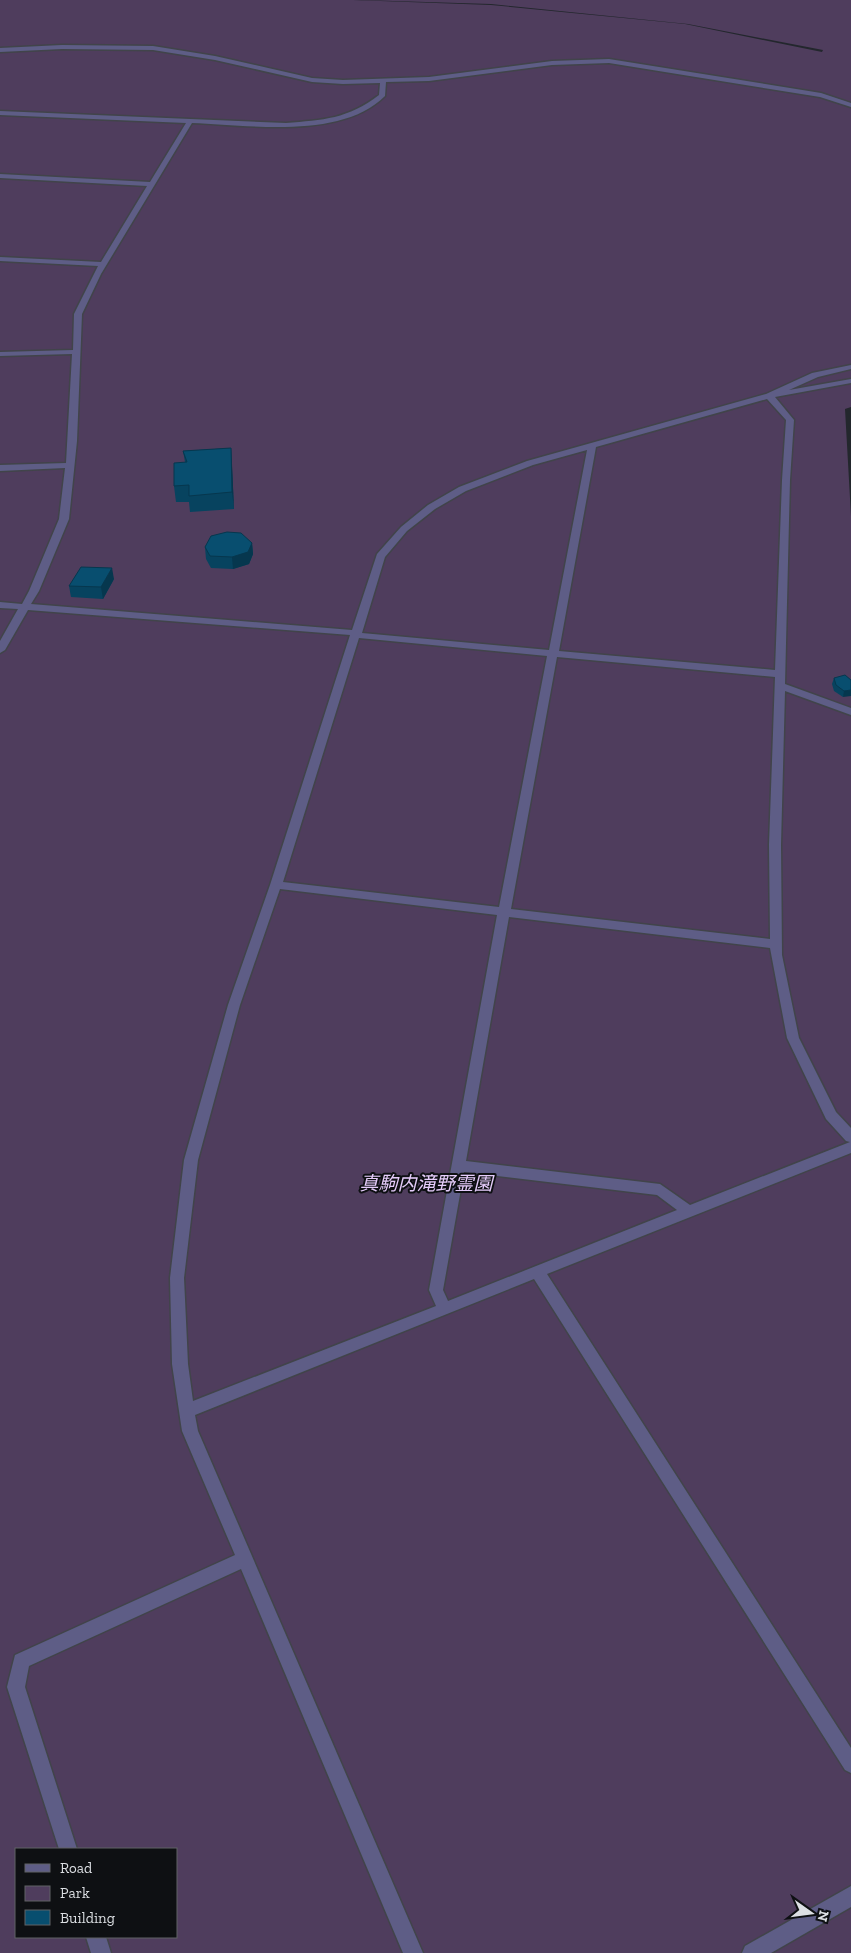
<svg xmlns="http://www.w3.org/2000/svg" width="851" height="1953" viewBox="0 0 851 1953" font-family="'Zilla Slab','Noto Sans JP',serif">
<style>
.green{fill:#4f3d5d;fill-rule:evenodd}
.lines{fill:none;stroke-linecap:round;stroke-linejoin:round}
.minor-casing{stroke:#41444a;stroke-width:3}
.minor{fill:#5e5d86;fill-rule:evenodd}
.wall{fill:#07435f}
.shaded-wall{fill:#06374e}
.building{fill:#084e6f;stroke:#06374e}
.labels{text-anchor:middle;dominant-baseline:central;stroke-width:4;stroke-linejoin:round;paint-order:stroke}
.park-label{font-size:19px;font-style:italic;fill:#e5ccfa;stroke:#0e1013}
</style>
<rect width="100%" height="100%" fill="#23272d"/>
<path class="green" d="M0 0H353L491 5 685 24 822 52 823 50 688 24 491 4 361 0H851V407L845 409 851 516V1953H0ZM16 1849H176V1937H16Z"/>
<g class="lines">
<g class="minor-casing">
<g id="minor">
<path d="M62 45 153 46 215 56 312 78 343 80 429 77 552 61 609 59 821 93 851 103V107L820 97 609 63 552 65 429 81 386 82 385 96C341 140 249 125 192 123L101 274 82 314 77 441 69 519 39 591 31 604 352 630 377 554 401 527 428 505 459 487 527 461 766 394 812 373 851 365V369L818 377 789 390 851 379V383L775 397 794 420 790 480 785 684 851 708V715L785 691 781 845 782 955 799 1038 836 1112 851 1128V1153L547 1274 851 1748V1773L845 1770 534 1279 195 1415 198 1431 423 1953H403L241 1569 29 1666 25 1687 77 1849H59L7 1687 15 1655 235 1555 182 1431 172 1364 170 1278 184 1160 228 1005 270 885 350 635 28 610 5 650 0 653V641L18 609 0 608V602L22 604 29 591 59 519 65 468 0 471V465L66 463 72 354 0 356V352L73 350 74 314 98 266 0 261V257L101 262 147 186 0 178V174L150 182 186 123 0 115V111L286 123C323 120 348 119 379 95L380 83 343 84 312 82 215 60 153 50 62 49 0 52V48ZM767 399 786 420 782 480 775 670 559 651 596 447ZM587 450 549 650 362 633 385 557 407 531 435 509 466 491 533 465ZM359 638 547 656 499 907 283 882ZM557 657 775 677 769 845 770 939 511 909ZM280 889 497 915 429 1290 436 1306 193 1401 188 1364 184 1278 198 1160 240 1005ZM509 917 770 948 787 1038 826 1119 846 1141 850 1142 690 1205 660 1184 466 1161ZM464 1172 657 1195 677 1210 448 1301 443 1290Z"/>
<polygon points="851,1886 851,1907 771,1953 742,1953 745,1946"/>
<polygon points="86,1937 106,1937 111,1953 91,1953"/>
</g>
</g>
<use href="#minor" class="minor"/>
</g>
<g class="wall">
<polygon points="231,448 234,509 190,512 189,502 176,502 174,486 185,462 183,451"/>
<polygon points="252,543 253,554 249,564 233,569 211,568 206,559 205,547"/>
<polygon points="114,579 103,599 71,597 69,586"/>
<polygon points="834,678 851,680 843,697 834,691 832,684"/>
</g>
<g class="shaded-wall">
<polygon points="231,448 232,464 234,509 232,492"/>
<polygon points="252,543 253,554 249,564 233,569 232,557"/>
<polygon points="112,568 114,579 103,599 101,587"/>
<polygon points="851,690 851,696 843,697 844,691"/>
</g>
<g class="building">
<polygon points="231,448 232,492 189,496 189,485 174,486 174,463 187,462 183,451"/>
<polygon points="227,532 241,533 252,543 248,552 232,557 210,556 205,547 211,536"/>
<polygon points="81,567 112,568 101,587 69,586"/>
<polygon points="845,675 851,680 851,690 844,691 836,685 834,678"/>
</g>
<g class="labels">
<g class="park-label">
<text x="426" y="1183">真駒内滝野霊園</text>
</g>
</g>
<rect x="15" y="1848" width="162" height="90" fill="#0e1013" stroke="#606366"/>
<rect x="25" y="1864" width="25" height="8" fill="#5e5d86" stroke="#606366"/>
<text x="60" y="1873" font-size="15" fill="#dcdfe3">Road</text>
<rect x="25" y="1886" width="25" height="15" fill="#4f3d5d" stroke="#606366"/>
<text x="60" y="1898" font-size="15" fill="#dcdfe3">Park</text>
<rect x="25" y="1910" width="25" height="15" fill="#084e6f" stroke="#606366"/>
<text x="60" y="1923" font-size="15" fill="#dcdfe3">Building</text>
<g transform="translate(811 1913) rotate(104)" stroke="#0e1013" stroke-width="4" paint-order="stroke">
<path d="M0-4L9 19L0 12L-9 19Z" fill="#dcdfe3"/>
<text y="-8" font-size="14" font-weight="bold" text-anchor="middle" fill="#dcdfe3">N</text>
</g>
</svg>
